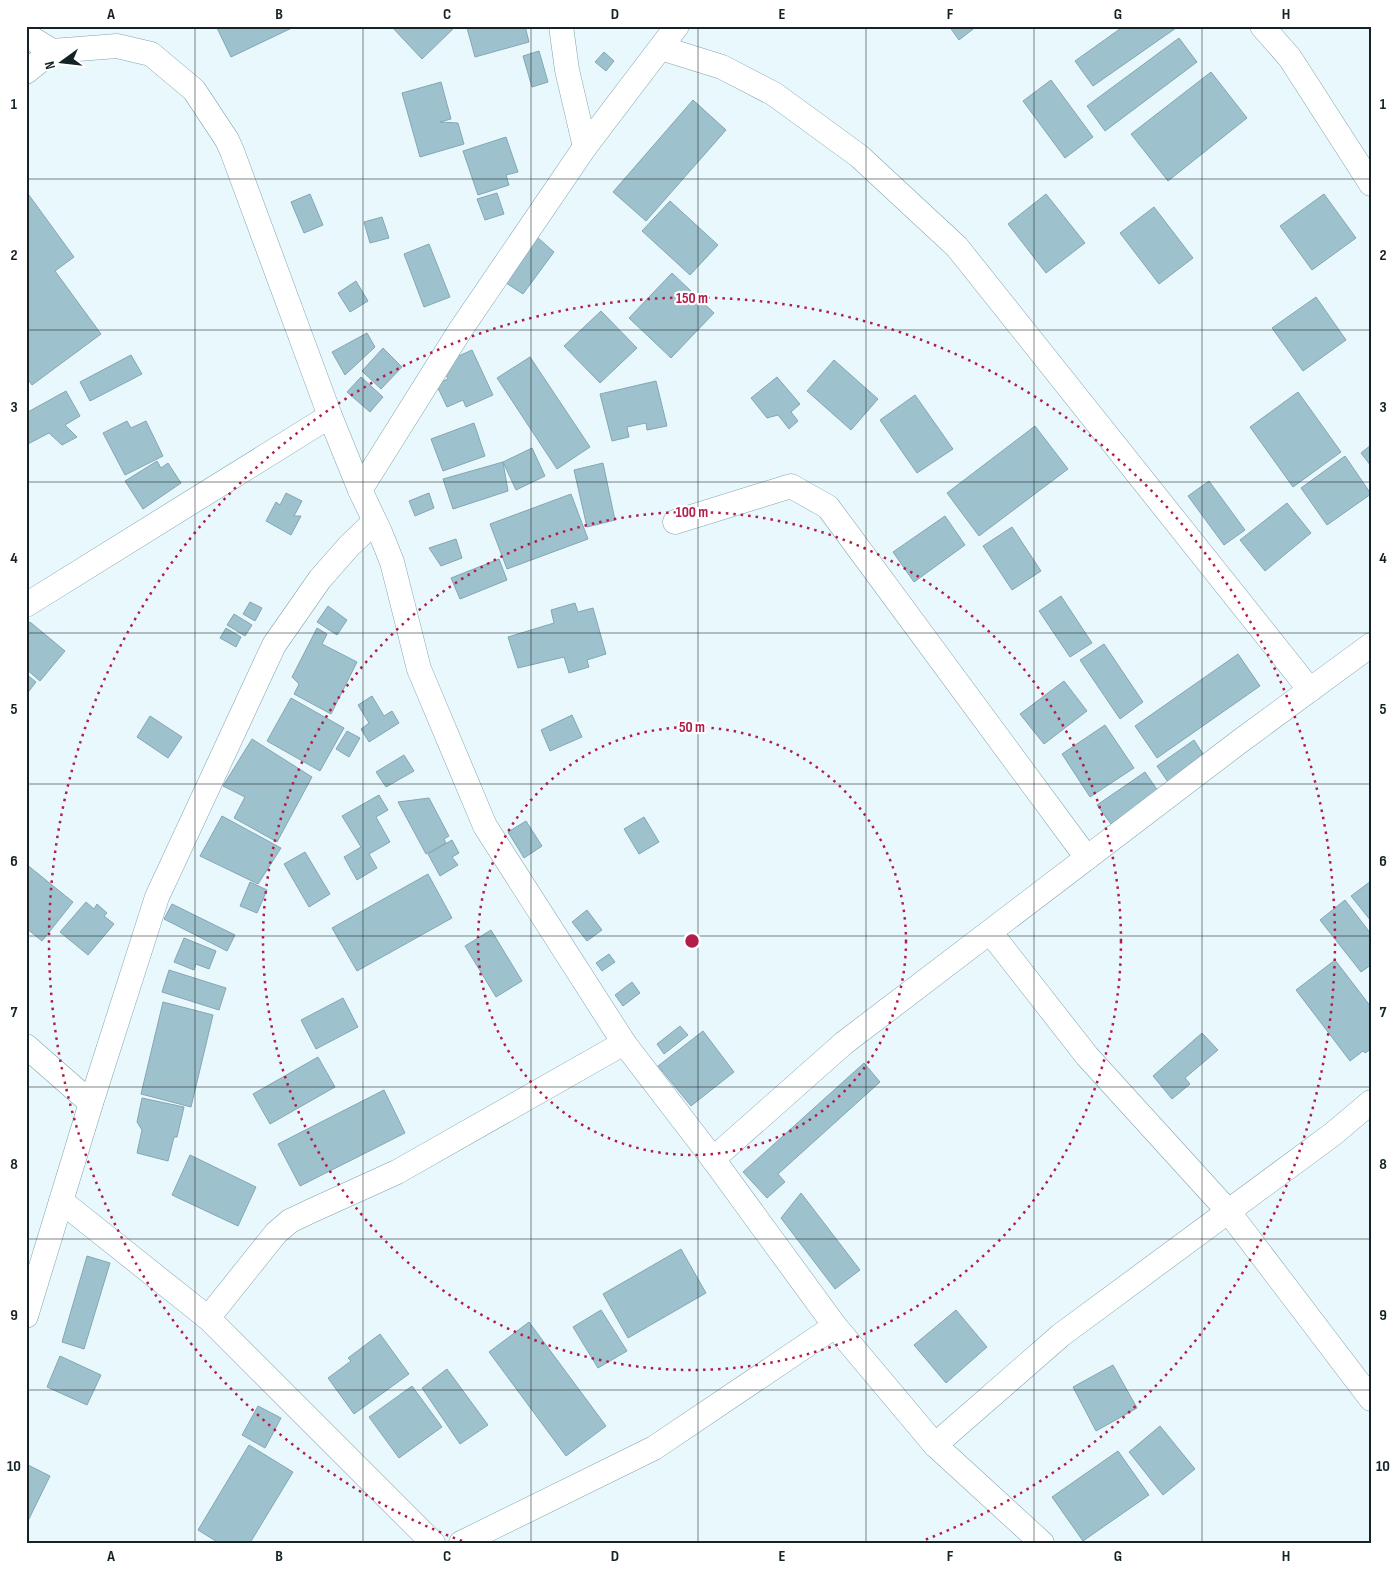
<svg xmlns="http://www.w3.org/2000/svg" width="1397" height="1569" viewBox="0 0 1397 1569" font-family="'Sofia Sans Condensed',sans-serif">
<style>
.building{fill:#9dc1cd;stroke:#84a7b3}
.lines{fill:none;stroke-linecap:round;stroke-linejoin:round}
.minor-casing{stroke:#81a4b0;stroke-width:25}
.minor{stroke:#fff;stroke-width:24}
.grid{fill:none;stroke:#152327;stroke-width:1;stroke-opacity:0.55}
.ring{fill:none;stroke:#b01e49;stroke-width:2.5;stroke-dasharray:2.5 5}
.centre{fill:#b01e49;stroke:#fff;stroke-width:2.5}
.ring-label{font-size:15px;text-anchor:middle;font-weight:bold;fill:#b01e49;stroke:#fff;stroke-width:4.5;stroke-linejoin:round;paint-order:stroke}
.neatline{fill:none;stroke:#152327;stroke-width:2}
.grid-label{font-size:16px;text-anchor:middle;font-weight:bold;fill:#152327}
</style>
<rect width="100%" height="100%" fill="#e9f8fd"/>
<g class="building">
<polygon points="216,26 296,26 231,57"/>
<polygon points="391,26 456,26 422,59"/>
<polygon points="474,26 525,26 529,42 475,57 467,28"/>
<polygon points="949,26 977,26 959,40"/>
<polygon points="1124,26 1175,26 1176,28 1093,86 1075,61"/>
<polygon points="1179,38 1197,62 1105,131 1087,106"/>
<polygon points="539,51 548,82 532,87 523,56"/>
<polygon points="604,52 614,61 606,71 595,62"/>
<polygon points="1211,72 1247,118 1168,181 1131,134"/>
<polygon points="1051,80 1093,137 1065,158 1023,101"/>
<polygon points="441,82 451,119 440,122 458,123 464,144 420,157 402,93"/>
<polygon points="693,100 726,130 646,221 613,192"/>
<polygon points="506,137 518,172 506,175 509,185 478,195 463,151"/>
<polygon points="26,191 74,257 55,271 101,334 32,385 26,377"/>
<polygon points="497,193 504,214 485,220 477,199"/>
<polygon points="310,194 323,225 304,233 291,202"/>
<polygon points="1046,194 1085,243 1046,273 1008,224"/>
<polygon points="1324,194 1356,238 1312,270 1280,226"/>
<polygon points="670,201 718,245 690,275 642,231"/>
<polygon points="1154,207 1193,258 1159,284 1120,233"/>
<polygon points="382,217 389,238 370,243 364,222"/>
<polygon points="537,237 554,252 523,294 503,281"/>
<polygon points="429,244 450,297 424,307 404,254"/>
<polygon points="672,273 714,313 671,358 629,318"/>
<polygon points="356,281 368,301 350,312 338,293"/>
<polygon points="1316,297 1346,340 1303,371 1272,328"/>
<polygon points="601,311 637,348 600,383 564,346"/>
<polygon points="367,333 375,347 345,375 332,352"/>
<polygon points="383,348 402,367 381,389 362,371"/>
<polygon points="472,350 493,395 466,407 463,400 447,407 436,384 448,379 441,364"/>
<polygon points="131,355 142,374 90,401 80,382"/>
<polygon points="530,357 590,447 557,469 497,378"/>
<polygon points="834,360 878,399 851,430 807,391"/>
<polygon points="361,377 383,397 370,412 347,392"/>
<polygon points="777,377 800,404 791,412 798,421 789,429 778,415 767,418 751,398"/>
<polygon points="656,381 667,426 647,430 646,423 627,427 629,437 612,441 600,394"/>
<polygon points="66,391 80,416 65,425 77,437 62,445 49,433 26,445 26,413"/>
<polygon points="1298,392 1341,452 1293,487 1250,427"/>
<polygon points="915,395 953,449 917,473 880,420"/>
<polygon points="127,421 131,428 146,421 163,456 125,475 103,433"/>
<polygon points="474,423 485,456 443,471 431,439"/>
<polygon points="1035,426 1068,469 979,536 947,493"/>
<polygon points="1371,445 1371,466 1361,453"/>
<polygon points="532,448 545,476 516,490 503,462"/>
<polygon points="1345,456 1371,494 1327,525 1301,488"/>
<polygon points="157,461 161,468 168,463 181,483 143,509 125,481"/>
<polygon points="503,462 508,491 453,509 443,479"/>
<polygon points="603,463 615,520 587,527 574,470"/>
<polygon points="1209,481 1245,530 1224,545 1188,496"/>
<polygon points="286,493 302,501 294,516 301,516 291,535 266,521 276,502 280,505"/>
<polygon points="429,493 434,508 415,516 409,501"/>
<polygon points="571,494 588,539 507,569 490,524"/>
<polygon points="1287,503 1311,533 1265,571 1240,540"/>
<polygon points="945,516 965,545 914,582 893,552"/>
<polygon points="1012,527 1041,571 1012,590 983,546"/>
<polygon points="456,539 462,558 441,566 429,548"/>
<polygon points="499,559 507,580 460,599 451,578"/>
<polygon points="1061,596 1092,643 1070,657 1039,611"/>
<polygon points="250,602 262,608 255,621 243,614"/>
<polygon points="575,603 578,612 593,608 606,654 587,660 589,667 569,673 564,657 518,668 508,637 554,623 551,610"/>
<polygon points="328,606 347,620 337,635 317,622"/>
<polygon points="234,614 252,625 245,636 227,625"/>
<polygon points="30,622 65,651 40,681 26,669 26,626"/>
<polygon points="226,628 241,637 236,647 220,638"/>
<polygon points="317,628 327,634 322,644 357,662 331,714 294,694 299,684 292,677"/>
<polygon points="1104,644 1143,702 1120,719 1080,660"/>
<polygon points="1238,654 1260,686 1157,758 1135,726"/>
<polygon points="26,674 36,682 26,695"/>
<polygon points="1064,681 1087,711 1044,744 1020,714"/>
<polygon points="372,696 384,716 392,711 399,723 369,742 361,729 369,723 358,705"/>
<polygon points="291,698 344,728 320,771 267,741"/>
<polygon points="572,715 582,737 550,751 541,730"/>
<polygon points="150,716 182,737 168,758 137,737"/>
<polygon points="1105,725 1134,768 1090,797 1062,754"/>
<polygon points="347,731 360,738 349,757 336,749"/>
<polygon points="252,739 312,777 277,842 234,818 245,797 223,786"/>
<polygon points="1194,740 1205,757 1168,782 1157,766"/>
<polygon points="404,755 414,771 386,787 376,772"/>
<polygon points="1145,772 1158,791 1111,824 1097,805"/>
<polygon points="379,795 388,810 376,817 390,842 369,854 377,868 357,880 344,857 361,847 342,816"/>
<polygon points="429,798 449,836 444,839 446,843 426,854 398,802"/>
<polygon points="222,816 281,848 258,884 200,856"/>
<polygon points="644,817 659,842 639,854 624,829"/>
<polygon points="526,821 542,846 524,858 508,832"/>
<polygon points="452,840 459,853 452,857 458,865 440,876 428,854"/>
<polygon points="305,852 330,894 309,907 284,864"/>
<polygon points="26,864 73,902 42,941 26,928"/>
<polygon points="428,874 452,918 357,971 332,928"/>
<polygon points="1371,881 1371,921 1351,896"/>
<polygon points="250,882 267,890 257,913 240,906"/>
<polygon points="1345,900 1371,934 1371,965 1361,972 1320,920"/>
<polygon points="86,902 94,909 97,904 107,913 104,916 114,924 88,955 60,932"/>
<polygon points="172,904 235,935 227,951 164,919"/>
<polygon points="587,910 602,930 587,941 572,922"/>
<polygon points="491,930 522,981 496,997 465,946"/>
<polygon points="184,938 216,951 209,969 196,964 194,970 174,962"/>
<polygon points="609,954 615,962 602,971 596,963"/>
<polygon points="1335,960 1371,1007 1371,1049 1365,1053 1363,1051 1350,1061 1296,990"/>
<polygon points="169,970 226,988 219,1010 162,992"/>
<polygon points="632,982 640,993 623,1006 615,995"/>
<polygon points="343,998 358,1027 316,1049 301,1020"/>
<polygon points="163,1002 213,1015 191,1107 141,1094"/>
<polygon points="680,1026 688,1035 664,1054 657,1044"/>
<polygon points="703,1031 734,1072 691,1106 658,1066"/>
<polygon points="1202,1033 1218,1050 1185,1078 1190,1084 1172,1099 1153,1076"/>
<polygon points="318,1057 335,1087 270,1124 253,1094"/>
<polygon points="864,1063 880,1082 778,1174 785,1182 767,1198 743,1172"/>
<polygon points="384,1090 405,1133 300,1186 278,1144"/>
<polygon points="142,1098 184,1107 177,1137 174,1137 168,1161 137,1153 142,1130 137,1122"/>
<polygon points="190,1155 256,1187 238,1226 172,1195"/>
<polygon points="801,1193 860,1270 835,1289 781,1218"/>
<polygon points="681,1249 706,1293 628,1338 603,1294"/>
<polygon points="87,1256 110,1263 84,1349 62,1342"/>
<polygon points="601,1310 627,1351 598,1368 573,1327"/>
<polygon points="956,1310 987,1347 946,1383 914,1345"/>
<polygon points="529,1322 606,1426 566,1456 489,1352"/>
<polygon points="380,1334 409,1374 354,1414 328,1378 351,1361 348,1358"/>
<polygon points="60,1356 101,1375 87,1405 47,1387"/>
<polygon points="1113,1365 1137,1408 1096,1431 1073,1387"/>
<polygon points="447,1369 488,1425 460,1444 422,1388"/>
<polygon points="412,1386 442,1427 399,1458 369,1417"/>
<polygon points="258,1406 281,1418 265,1448 242,1435"/>
<polygon points="1160,1426 1195,1469 1163,1495 1129,1452"/>
<polygon points="249,1445 293,1472 250,1543 219,1543 198,1530"/>
<polygon points="1118,1451 1149,1495 1083,1541 1052,1497"/>
<polygon points="26,1464 50,1476 26,1525"/>
</g>
<g class="lines">
<g class="minor-casing">
<g id="minor">
<polyline points="561,26 567,70 585,147"/>
<polyline points="1262,26 1290,58 1371,184"/>
<polyline points="26,35 52,51"/>
<polyline points="661,48 722,67 774,94 859,156 957,247 1310,690"/>
<polyline points="26,72 52,51 117,46 151,54 194,90 227,140 232,151 330,416 360,490 380,532 392,562 419,669 485,826 624,1043 713,1159 835,1326 935,1445 1042,1543"/>
<polyline points="360,490 461,329 585,147 677,26"/>
<polyline points="675,522 791,486 828,507 1087,858"/>
<polyline points="26,605 330,416"/>
<polyline points="990,932 1087,1056 1228,1211 1371,1399"/>
<polyline points="26,1046 91,1103"/>
<polyline points="713,1159 844,1043 1239,742 1371,645"/>
<polyline points="61,1201 208,1318 433,1543"/>
<polyline points="26,1316 91,1103 157,897 274,645 320,579 349,546 374,522"/>
<polyline points="208,1318 276,1233 290,1221 311,1211 397,1172 624,1043"/>
<polyline points="935,1445 1061,1335 1333,1134 1371,1102"/>
<polyline points="461,1543 654,1448 835,1326"/>
</g>
</g>
<use href="#minor" class="minor"/>
</g>
<path class="grid" d="M195 26V1543M363 26V1543M531 26V1543M698 26V1543M866 26V1543M1034 26V1543M1202 26V1543M26 179H1371M26 330H1371M26 482H1371M26 633H1371M26 784H1371M26 936H1371M26 1087H1371M26 1239H1371M26 1390H1371"/>
<g class="ring">
<circle cx="692" cy="941" r="214"/>
<circle cx="692" cy="941" r="429"/>
<path d="M462 1541A643 643 0 1 1 922 1541"/>
</g>
<circle cx="692" cy="941" r="8" class="centre"/>
<g class="ring-label">
<text x="692" y="303">150 m</text>
<text x="692" y="517">100 m</text>
<text x="692" y="732">50 m</text>
</g>
<rect width="1397" height="1569" fill="none" stroke="#ffffff" stroke-width="55"/>
<g transform="translate(62 62) rotate(255)" stroke="#ffffff" stroke-width="4" paint-order="stroke">
<path d="M0-4L9 19L0 12L-9 19Z" fill="#152327"/>
<text y="-8" font-size="14" font-weight="bold" text-anchor="middle" fill="#152327">N</text>
</g>
<rect x="28" y="28" width="1342" height="1514" class="neatline"/>
<g class="grid-label">
<text x="111" y="19">A</text>
<text x="279" y="19">B</text>
<text x="447" y="19">C</text>
<text x="615" y="19">D</text>
<text x="782" y="19">E</text>
<text x="950" y="19">F</text>
<text x="1118" y="19">G</text>
<text x="1286" y="19">H</text>
<text x="14" y="109">1</text>
<text x="1383" y="109">1</text>
<text x="14" y="260">2</text>
<text x="1383" y="260">2</text>
<text x="14" y="412">3</text>
<text x="1383" y="412">3</text>
<text x="14" y="563">4</text>
<text x="1383" y="563">4</text>
<text x="14" y="714">5</text>
<text x="1383" y="714">5</text>
<text x="14" y="866">6</text>
<text x="1383" y="866">6</text>
<text x="14" y="1017">7</text>
<text x="1383" y="1017">7</text>
<text x="14" y="1169">8</text>
<text x="1383" y="1169">8</text>
<text x="14" y="1320">9</text>
<text x="1383" y="1320">9</text>
<text x="14" y="1471">10</text>
<text x="1383" y="1471">10</text>
<text x="111" y="1561">A</text>
<text x="279" y="1561">B</text>
<text x="447" y="1561">C</text>
<text x="615" y="1561">D</text>
<text x="782" y="1561">E</text>
<text x="950" y="1561">F</text>
<text x="1118" y="1561">G</text>
<text x="1286" y="1561">H</text>
</g>
</svg>
